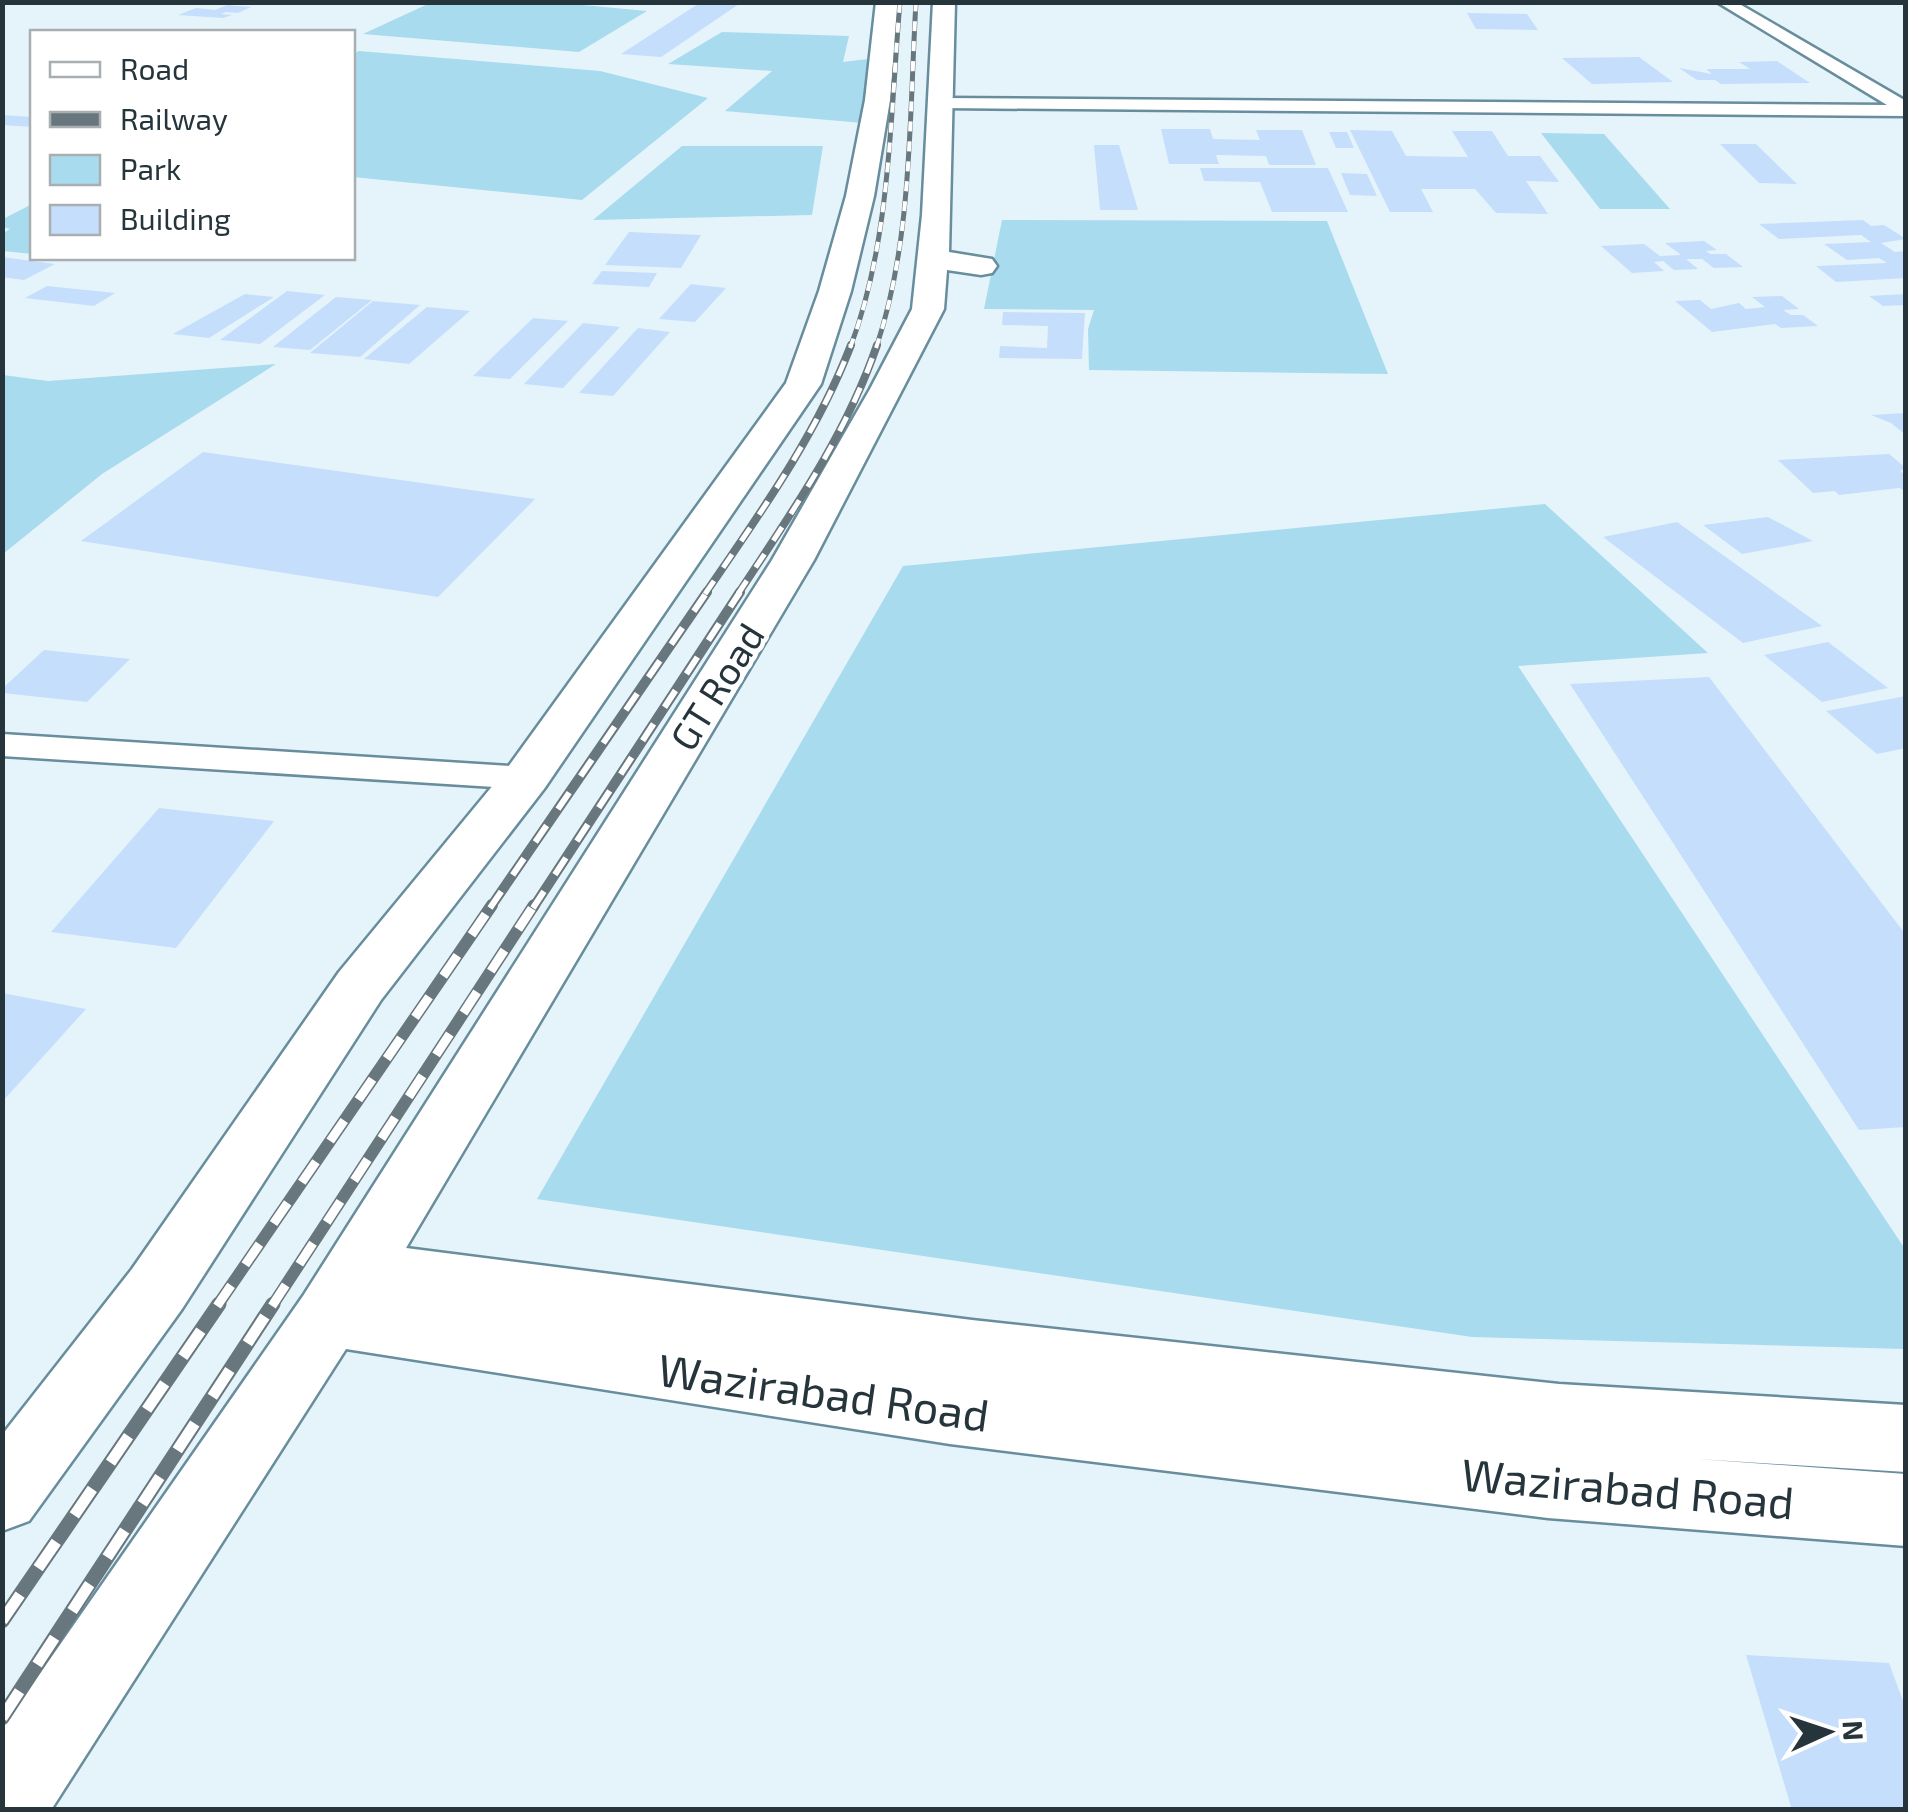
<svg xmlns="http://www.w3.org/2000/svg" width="1908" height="1812" viewBox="0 0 1908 1812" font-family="'Exo 2',sans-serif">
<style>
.green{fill:#a9dbef}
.building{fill:#c4defc}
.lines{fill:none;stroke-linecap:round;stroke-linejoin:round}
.minor-casing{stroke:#688d9c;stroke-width:5}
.trunk-casing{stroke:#688d9c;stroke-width:5}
.minor{fill:#fff;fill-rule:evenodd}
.trunk{fill:#fff;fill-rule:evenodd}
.rail-far4-casing{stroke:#68777e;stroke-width:5}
.rail-far3-casing{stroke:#68777e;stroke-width:8}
.rail-far2-casing{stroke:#68777e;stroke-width:10}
.rail-far1-casing{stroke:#68777e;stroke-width:12}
.rail-casing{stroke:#68777e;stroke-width:15}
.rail-far4{stroke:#fff;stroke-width:4;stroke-dasharray:10;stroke-linecap:butt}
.rail-far3{stroke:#fff;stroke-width:5;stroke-dasharray:16;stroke-linecap:butt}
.rail-far2{stroke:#fff;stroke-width:6;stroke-dasharray:20;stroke-linecap:butt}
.rail-far1{stroke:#fff;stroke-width:9;stroke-dasharray:25;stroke-linecap:butt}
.rail{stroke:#fff;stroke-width:11;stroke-dasharray:32;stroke-linecap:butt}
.labels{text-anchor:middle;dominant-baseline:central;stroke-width:9;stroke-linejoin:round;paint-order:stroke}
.street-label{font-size:38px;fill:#25353b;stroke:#fff}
.near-street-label{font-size:45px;fill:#25353b;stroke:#fff}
</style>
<rect width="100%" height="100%" fill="#e5f4fb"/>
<g class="green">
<polygon points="430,3 572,4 647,11 579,52 363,34"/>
<polygon points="722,32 849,36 843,62 884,57 874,124 725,111 772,71 668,64"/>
<polygon points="359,51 600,71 708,98 582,200 353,177 353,54"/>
<polygon points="1541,133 1604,134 1670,209 1600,209"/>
<polygon points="682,146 823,146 812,215 593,220"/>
<polygon points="32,204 32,254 3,251 3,233 10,229 3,227 3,219"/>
<polygon points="1002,220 1327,221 1388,374 1089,370 1088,329 1094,310 984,309"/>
<polygon points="276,364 102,474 3,554 3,375 48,381"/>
<polygon points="1545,504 1708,653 1518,666 1905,1249 1905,1349 1472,1337 537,1199 903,566"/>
</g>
<g class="building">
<polygon points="701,2 742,2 661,57 621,54"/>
<polygon points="227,5 251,7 238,13 226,12 221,14 232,15 223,18 178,15 196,8 215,10"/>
<polygon points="1467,13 1527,14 1538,30 1476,29"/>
<polygon points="1639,57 1673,82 1592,84 1562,58"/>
<polygon points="1777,61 1810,83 1721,84 1715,80 1697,80 1679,68 1712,74 1706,69 1750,69 1739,62"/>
<polygon points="2,115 32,117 32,127 2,125"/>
<polygon points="1161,129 1210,129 1213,139 1260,140 1256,130 1302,130 1316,165 1269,165 1266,156 1216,155 1219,164 1169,164"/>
<polygon points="1350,130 1392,131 1406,156 1468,157 1452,131 1492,131 1508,156 1540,156 1559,182 1526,181 1548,214 1496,213 1475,189 1421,189 1433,212 1390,212"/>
<polygon points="1329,132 1347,132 1354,148 1336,148"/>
<polygon points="1720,144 1756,144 1797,184 1759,183"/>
<polygon points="1094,145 1119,145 1138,210 1100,210"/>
<polygon points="1200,168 1328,168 1348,212 1272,212 1260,182 1204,181"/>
<polygon points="1341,173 1367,174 1377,196 1350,195"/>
<polygon points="1863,220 1871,226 1884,225 1906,239 1881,243 1895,252 1906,251 1906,278 1836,282 1816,266 1887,263 1879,258 1847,260 1824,244 1871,242 1861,235 1779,239 1759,224"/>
<polygon points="629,232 701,235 681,268 605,265"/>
<polygon points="1704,241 1717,250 1706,251 1710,254 1726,254 1743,267 1714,268 1702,259 1686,259 1698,269 1674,270 1663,261 1654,262 1664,271 1632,273 1601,246 1644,244 1660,256 1681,255 1665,243"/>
<polygon points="2,257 55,264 24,280 2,277"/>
<polygon points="602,271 657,273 649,287 592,284"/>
<polygon points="691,284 726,288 695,322 659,319"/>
<polygon points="47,286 115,293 94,306 25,298"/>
<polygon points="287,291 325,295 260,344 220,340"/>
<polygon points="245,294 274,297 209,338 173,334"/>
<polygon points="1906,294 1906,305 1883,306 1869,296"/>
<polygon points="1782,296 1799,309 1783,310 1791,315 1803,315 1818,326 1781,328 1775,324 1712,332 1675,301 1700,300 1711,309 1739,303 1746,309 1765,307 1752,297"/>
<polygon points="336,297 372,300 310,350 273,347"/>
<polygon points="373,301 420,305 360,357 310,353"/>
<polygon points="427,307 470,311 409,364 364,359"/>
<polygon points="1003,312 1085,313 1082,359 999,358 1000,346 1047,348 1048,326 1002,325"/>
<polygon points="533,318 568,321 510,379 473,376"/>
<polygon points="583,323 620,327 563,388 524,384"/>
<polygon points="638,328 670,332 613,396 579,393"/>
<polygon points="1906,413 1906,435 1891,423 1871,415"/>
<polygon points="203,452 535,499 438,597 81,541"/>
<polygon points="1889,454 1906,468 1900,471 1906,476 1906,491 1899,488 1839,495 1835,491 1813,493 1778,460"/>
<polygon points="1768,517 1813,541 1742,554 1703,525"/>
<polygon points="1677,522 1822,626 1743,643 1603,537"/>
<polygon points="1828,642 1888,688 1822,702 1764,655"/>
<polygon points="44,650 130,659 87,702 2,693 2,689"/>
<polygon points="1709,677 1906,935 1906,1127 1859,1130 1570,684"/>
<polygon points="1906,696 1906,748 1877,754 1826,711"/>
<polygon points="159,808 274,821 176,948 51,932"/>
<polygon points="2,993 86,1009 2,1102"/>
<polygon points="1746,1655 1889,1663 1906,1709 1906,1810 1792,1810"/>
</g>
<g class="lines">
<g class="minor-casing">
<g id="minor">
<polygon points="1717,2 1736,2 1906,101 1906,116 942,108 933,103 942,98 1887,105"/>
<polygon points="2,734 526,767 539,770 544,778 539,786 526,789 2,756"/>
</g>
</g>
<g class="trunk-casing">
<g id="trunk">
<polygon points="876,2 898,2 890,100 874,196 851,291 821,384 544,789 381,1000 182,1309 29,1521 2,1531 2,1435 132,1269 339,972 508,767 786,383 819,291 846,196 865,100"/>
<polygon points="933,2 955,2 949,252 992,259 997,266 992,273 981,275 947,270 944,309 814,560 406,1248 972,1320 1559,1384 1906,1405 1906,1472 1697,1459 1906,1474 1906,1546 1548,1518 950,1444 346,1349 51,1810 2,1810 2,1728 303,1296 772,560 870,389 912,309 922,215"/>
</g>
</g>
<use href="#minor" class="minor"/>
<use href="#trunk" class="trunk"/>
<g class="rail-far4-casing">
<g id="rail-far4">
<path d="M850 348C891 241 890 116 900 2"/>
<path d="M876 348C913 239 909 116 916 2"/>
</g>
</g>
<g class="rail-far3-casing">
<g id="rail-far3">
<path d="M705 594C759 515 816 436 851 345"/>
<path d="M738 594C790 515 846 436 877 345"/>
</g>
</g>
<g class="rail-far2-casing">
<g id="rail-far2">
<polyline points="490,908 707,592"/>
<polyline points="533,908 740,592"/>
</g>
</g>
<g class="rail-far1-casing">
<g id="rail-far1">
<polyline points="217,1306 492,905"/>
<polyline points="272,1306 534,905"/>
</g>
</g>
<g class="rail-casing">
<g id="rail">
<polyline points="2,1621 219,1304"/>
<polyline points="2,1718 273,1304"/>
</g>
</g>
<use href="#rail-far4" class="rail-far4"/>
<use href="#rail-far3" class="rail-far3"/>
<use href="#rail-far2" class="rail-far2"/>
<use href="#rail-far1" class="rail-far1"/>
<use href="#rail" class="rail"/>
</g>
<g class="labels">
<g class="street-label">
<text transform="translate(716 686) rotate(-58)">GT Road</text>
</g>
<g class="near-street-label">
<text transform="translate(824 1391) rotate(8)">Wazirabad Road</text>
<text transform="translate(1628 1487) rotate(5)">Wazirabad Road</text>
</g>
</g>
<rect width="1908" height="1812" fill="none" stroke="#25353b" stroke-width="10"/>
<rect x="30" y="30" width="325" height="230" fill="#ffffff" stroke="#a8aeb1" stroke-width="2.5"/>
<rect x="50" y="62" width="50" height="15" fill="#ffffff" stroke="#a8aeb1" stroke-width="2.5"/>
<text x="120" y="80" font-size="30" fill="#25353b">Road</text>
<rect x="50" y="112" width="50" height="15" fill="#68777e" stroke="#a8aeb1" stroke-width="2.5"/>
<text x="120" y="130" font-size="30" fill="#25353b">Railway</text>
<rect x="50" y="155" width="50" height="30" fill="#a9dbef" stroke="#a8aeb1" stroke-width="2.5"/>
<text x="120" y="180" font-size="30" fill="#25353b">Park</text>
<rect x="50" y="205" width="50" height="30" fill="#c4defc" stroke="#a8aeb1" stroke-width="2.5"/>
<text x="120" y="230" font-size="30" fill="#25353b">Building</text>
<g transform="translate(1828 1732) rotate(87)" stroke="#ffffff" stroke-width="8" paint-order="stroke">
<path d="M0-8L18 38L0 25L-18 38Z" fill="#25353b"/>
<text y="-15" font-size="28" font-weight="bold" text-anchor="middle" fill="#25353b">N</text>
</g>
</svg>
